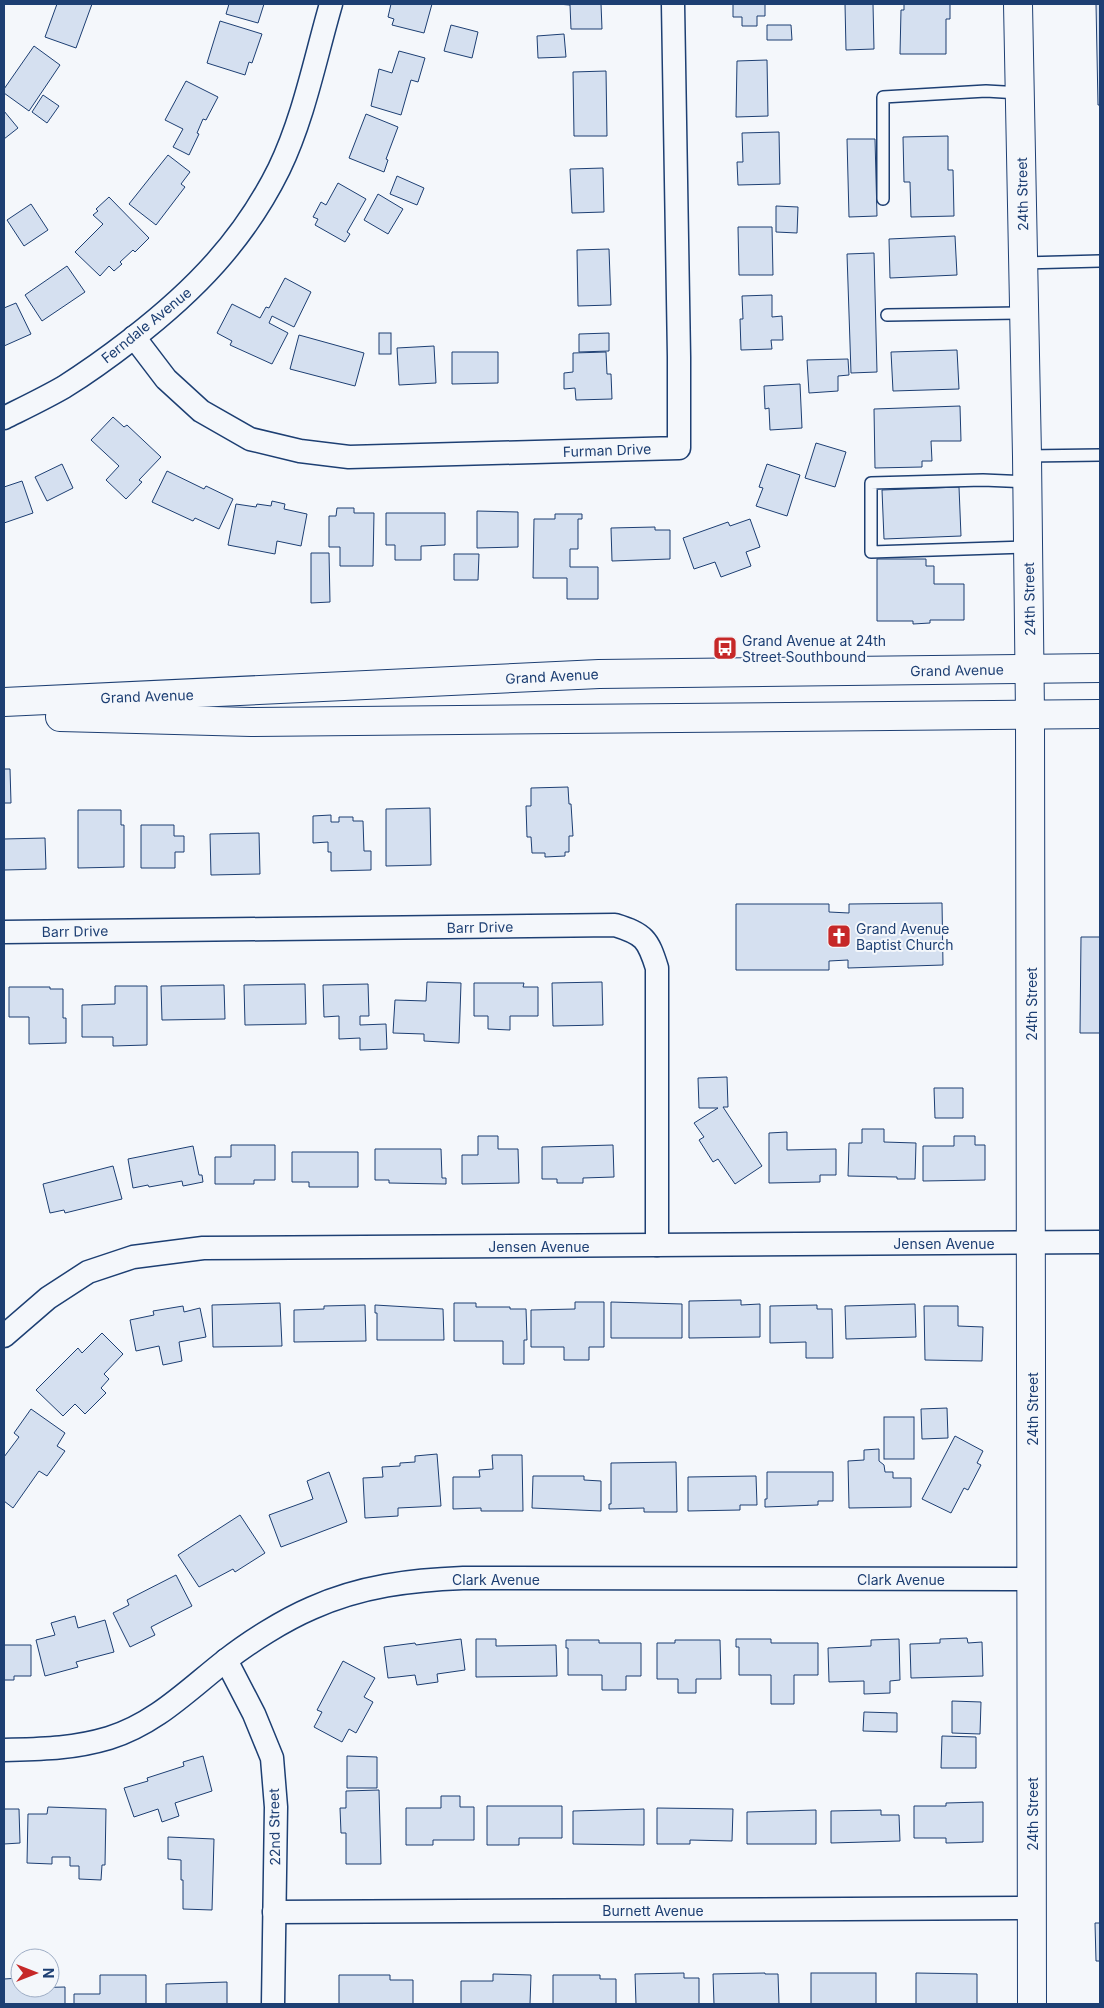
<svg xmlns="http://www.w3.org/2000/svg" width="1104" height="2008" viewBox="0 0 1104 2008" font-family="Inter,sans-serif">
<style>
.building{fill:#d5e0f0;stroke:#1d3f73}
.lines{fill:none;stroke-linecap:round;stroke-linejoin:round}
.lane-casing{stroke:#1d3f73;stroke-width:14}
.street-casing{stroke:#1d3f73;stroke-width:25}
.secondary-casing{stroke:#1d3f73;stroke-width:30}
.primary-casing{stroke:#1d3f73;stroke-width:30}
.lane{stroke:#f4f7fb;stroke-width:11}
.street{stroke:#f4f7fb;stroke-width:22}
.secondary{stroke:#f4f7fb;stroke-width:28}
.primary{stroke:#f4f7fb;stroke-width:28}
.labels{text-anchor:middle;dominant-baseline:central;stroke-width:4;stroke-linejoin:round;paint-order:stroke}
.street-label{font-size:14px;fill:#1d3f73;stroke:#f4f7fb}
.poi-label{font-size:14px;fill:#1d3f73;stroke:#f4f7fb;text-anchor:start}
</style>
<rect width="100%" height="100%" fill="#f4f7fb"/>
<g class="building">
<polygon points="57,4 92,4 76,48 45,37"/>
<polygon points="229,4 264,4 258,23 226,14"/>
<polygon points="391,4 432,4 424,33 392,25 394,19 388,17"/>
<polygon points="557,4 601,4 602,29 571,29 570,5"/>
<polygon points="733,4 765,4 765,16 757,16 757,26 742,26 742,17 733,17"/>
<polygon points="845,4 873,4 874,49 846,50"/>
<polygon points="904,4 950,4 950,19 946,19 946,54 900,54 901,10 904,10"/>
<polygon points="1096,4 1100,4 1100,105 1098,105"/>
<polygon points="220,21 262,34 252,63 249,62 245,75 207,63"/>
<polygon points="451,25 478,32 472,58 444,51"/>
<polygon points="767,25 791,25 792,40 767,40"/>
<polygon points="564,34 566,57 538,58 537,36"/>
<polygon points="34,46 60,65 29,111 4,93 4,89"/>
<polygon points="399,51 425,58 418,82 411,80 401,115 371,106 379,69 392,73"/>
<polygon points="767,60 768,116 736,117 737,61"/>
<polygon points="606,71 607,136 574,136 573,72"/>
<polygon points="186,81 218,97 206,120 203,119 197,133 199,134 189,155 173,147 183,129 165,120"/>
<polygon points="43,95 59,106 47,123 32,112"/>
<polygon points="4,111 18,128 4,139"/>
<polygon points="366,114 398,127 386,159 388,160 384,172 349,158"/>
<polygon points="779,132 780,184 738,185 737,162 743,162 742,133"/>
<polygon points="948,136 948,170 953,170 954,216 911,217 910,182 904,182 903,137"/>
<polygon points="847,139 875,139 877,216 849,217"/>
<polygon points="168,155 190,172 181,184 185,187 156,225 129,204"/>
<polygon points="603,168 604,212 572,213 570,169"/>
<polygon points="397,176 424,188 417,205 390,194"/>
<polygon points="338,183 366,199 347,232 350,234 345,242 315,225 318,219 313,217 321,202 326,205"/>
<polygon points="378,194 403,209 388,234 364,220"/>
<polygon points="109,197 149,238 135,252 133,250 120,262 122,264 114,271 109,266 100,276 75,252 103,224 93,215 98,211 96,209"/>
<polygon points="31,204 48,230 24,246 7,220"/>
<polygon points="776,206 798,207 797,233 776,232"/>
<polygon points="738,227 772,227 773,275 739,275"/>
<polygon points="955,236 957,275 890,278 889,239"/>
<polygon points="609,249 611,305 578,306 577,250"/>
<polygon points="874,253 877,372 851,373 847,254"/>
<polygon points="67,266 85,292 42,321 25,295"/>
<polygon points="285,278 311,292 294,327 272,316 269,323 288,333 272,364 230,345 232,341 217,333 232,304 260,318 266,307 269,308"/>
<polygon points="772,295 772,317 782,316 783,340 771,340 772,349 741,350 740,319 743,319 742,296"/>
<polygon points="16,303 31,334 4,346 4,308"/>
<rect x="379" y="333" width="12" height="21"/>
<polygon points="609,333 609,351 579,352 579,334"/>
<polygon points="299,335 364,353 355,386 290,369"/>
<polygon points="434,346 436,383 399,385 397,348"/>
<polygon points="957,350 959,389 893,391 891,352"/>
<polygon points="452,352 498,352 498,383 452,384"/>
<polygon points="606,352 607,374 611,374 612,399 576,400 575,388 564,389 564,373 573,372 573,353"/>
<polygon points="848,359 849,375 838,376 838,391 809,393 807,360"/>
<polygon points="800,384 802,428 770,430 769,408 765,409 764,386"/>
<polygon points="960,406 961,441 931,441 932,461 922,461 922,467 875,468 874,409"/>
<polygon points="113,417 124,427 127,425 161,457 139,480 142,482 126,499 106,480 119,466 91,440"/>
<polygon points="816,443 846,452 835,487 805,478"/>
<polygon points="62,464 73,488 47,501 35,477"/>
<polygon points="767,464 800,475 787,516 756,506 763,488 759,487"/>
<polygon points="167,471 204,489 206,486 233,499 219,529 195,518 193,521 152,502"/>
<polygon points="22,481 33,513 4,523 4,487"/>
<polygon points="959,487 961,536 884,539 882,490"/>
<polygon points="272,501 285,504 284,509 307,514 301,546 277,541 275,554 228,545 236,504 256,507 257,504 271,506"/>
<polygon points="337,508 354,508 354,513 374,513 373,566 340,566 340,547 329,547 329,516 336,516"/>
<polygon points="477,511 518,512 518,547 477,548"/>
<polygon points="386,513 445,513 445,545 421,546 421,560 395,560 395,545 386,545"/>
<polygon points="555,514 582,514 582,519 578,519 578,549 570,549 570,567 598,567 598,599 567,599 567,578 533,578 534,519 555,519"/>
<polygon points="750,519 760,547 746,552 751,566 721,577 715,562 694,569 683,538 728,522 730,526"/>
<polygon points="655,527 655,530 670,530 670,559 612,561 611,528"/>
<polygon points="311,553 329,553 330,602 311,603"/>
<polygon points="454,554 479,554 478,580 454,580"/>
<polygon points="877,559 926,559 926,566 934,566 934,584 964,584 964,620 930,620 930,623 913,624 913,621 877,621"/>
<polygon points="4,769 10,769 11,803 4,803"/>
<polygon points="568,787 569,804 571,804 573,836 569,836 569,852 565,852 565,856 545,857 545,853 532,853 531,837 527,837 526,806 531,806 531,788"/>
<polygon points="430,808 431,865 386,866 386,809"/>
<polygon points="78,810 121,810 121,825 124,825 124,867 78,868"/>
<polygon points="331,815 331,822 339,822 339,817 353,817 353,821 363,821 364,851 371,851 371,870 331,871 331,852 328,852 328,842 313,843 313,816"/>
<polygon points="141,825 174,825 174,836 184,836 184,852 175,852 175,868 141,868"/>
<polygon points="259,833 260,874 211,875 210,834"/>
<polygon points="45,838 46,869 4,870 4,839"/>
<polygon points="942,903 943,965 848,968 848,960 829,961 829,970 736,970 736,904 829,904 829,912 849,913 849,904"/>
<polygon points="1081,937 1100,937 1100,1033 1080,1033"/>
<polygon points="427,982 461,983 459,1043 424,1041 424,1034 393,1033 395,1000 426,1001"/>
<polygon points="602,982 603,1025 553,1026 552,983"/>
<polygon points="474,983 524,983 523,987 538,987 538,1016 510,1016 510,1030 488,1029 488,1016 474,1016"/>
<polygon points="305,984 306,1024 245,1025 244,985"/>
<polygon points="368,984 369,1016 360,1016 360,1025 386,1024 387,1049 360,1050 360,1038 339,1039 339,1016 324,1017 323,985"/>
<polygon points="224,985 225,1019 162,1020 161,986"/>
<polygon points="115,986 147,986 147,1045 113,1046 113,1037 82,1037 82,1005 115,1004"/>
<polygon points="9,987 50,987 50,989 63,989 63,1018 66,1018 66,1043 29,1044 29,1017 9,1017"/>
<polygon points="727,1077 728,1107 723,1107 762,1166 735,1184 718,1159 713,1162 699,1140 704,1137 694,1123 718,1108 699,1108 698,1078"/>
<polygon points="934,1088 963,1088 963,1118 935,1118"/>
<polygon points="862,1129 884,1129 884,1142 916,1143 915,1179 897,1179 897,1177 848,1176 849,1143 862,1143"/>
<polygon points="787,1132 787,1150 836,1149 836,1175 820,1175 820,1182 769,1183 769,1133"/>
<polygon points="478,1136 498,1136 498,1149 518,1149 519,1183 462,1184 462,1155 478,1155"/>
<polygon points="954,1136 975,1136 975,1145 985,1145 985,1180 923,1181 923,1146 954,1146"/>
<polygon points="231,1145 275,1145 275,1180 254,1180 254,1184 215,1184 215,1157 231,1157"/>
<polygon points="613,1145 614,1177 583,1178 583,1183 557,1183 557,1179 542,1179 542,1147"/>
<polygon points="193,1146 199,1175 202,1175 203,1182 183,1186 182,1181 149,1187 148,1185 133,1188 128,1159"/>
<polygon points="375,1149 441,1149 442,1178 446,1178 446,1184 389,1183 389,1180 375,1180"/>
<polygon points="292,1152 358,1152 358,1187 309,1187 309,1182 292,1182"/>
<polygon points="113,1166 122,1199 65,1213 64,1210 50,1213 43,1184"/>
<polygon points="741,1300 741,1305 760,1304 760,1337 689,1338 689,1301"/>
<polygon points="575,1302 604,1302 604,1347 589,1347 589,1360 564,1360 564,1347 531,1347 531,1310 575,1309"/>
<polygon points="611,1302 682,1304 682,1338 611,1338"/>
<polygon points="280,1303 282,1346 213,1347 212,1305"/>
<polygon points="454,1303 476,1303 476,1307 510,1307 510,1309 526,1309 527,1340 524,1340 524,1364 503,1364 503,1341 454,1341"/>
<polygon points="915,1304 916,1337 846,1339 845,1306"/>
<polygon points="365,1305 366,1341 294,1342 294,1310 324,1309 324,1306"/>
<polygon points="375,1305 443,1309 444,1340 377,1340 377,1313 375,1313"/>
<polygon points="817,1305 817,1309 832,1309 833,1358 806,1358 806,1342 770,1343 770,1306"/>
<polygon points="183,1306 184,1312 200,1308 206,1337 179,1342 182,1361 163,1365 159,1346 136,1351 130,1320 154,1315 153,1311"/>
<polygon points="924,1306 958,1306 958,1326 983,1327 982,1361 925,1360"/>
<polygon points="102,1333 123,1354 104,1374 109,1379 101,1388 106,1393 85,1414 75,1404 63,1416 36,1390 78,1348 82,1353"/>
<polygon points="947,1408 948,1438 922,1439 921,1409"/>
<polygon points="31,1409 65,1433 57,1446 65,1451 47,1476 39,1471 13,1508 4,1501 4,1457 19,1437 14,1433"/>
<rect x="884" y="1417" width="30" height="42"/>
<polygon points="955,1436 983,1451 977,1463 981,1465 968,1490 964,1488 951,1513 922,1499"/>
<polygon points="879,1449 879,1461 884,1465 885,1472 893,1472 893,1478 911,1478 911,1507 849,1508 848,1461 864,1460 864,1450"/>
<polygon points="437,1454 441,1506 398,1508 398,1516 365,1518 363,1478 383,1477 382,1467 400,1466 400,1463 415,1462 415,1456"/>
<polygon points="492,1455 522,1455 523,1511 481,1511 481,1508 453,1509 453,1477 480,1477 479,1470 493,1469"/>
<polygon points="676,1462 677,1512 644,1512 644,1508 609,1509 609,1504 611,1504 611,1463"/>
<polygon points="329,1472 347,1522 281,1547 269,1515 313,1499 307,1481"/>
<polygon points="767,1472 833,1472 833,1501 818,1501 818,1505 765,1507 765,1499 767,1499"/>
<polygon points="533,1476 584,1476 584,1480 601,1481 601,1511 532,1508"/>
<polygon points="756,1476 757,1505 740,1505 740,1510 688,1511 688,1477"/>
<polygon points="240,1515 265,1553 235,1572 233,1569 199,1587 178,1555"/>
<polygon points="176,1575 192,1606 151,1627 155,1635 130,1647 113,1613 129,1605 127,1600"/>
<polygon points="75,1616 78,1628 105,1620 114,1652 76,1662 78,1667 45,1676 36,1640 55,1635 51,1623"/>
<polygon points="967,1638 968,1643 982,1642 983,1676 911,1678 910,1644 940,1643 940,1639"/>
<polygon points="461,1639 465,1670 437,1674 438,1682 417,1685 415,1675 388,1678 384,1647 415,1643 416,1645"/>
<polygon points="476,1639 496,1639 496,1646 556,1645 557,1676 476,1677"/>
<polygon points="736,1639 771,1639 771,1643 818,1643 818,1675 794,1675 794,1704 771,1704 771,1675 739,1675 739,1647 736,1647"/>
<polygon points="899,1639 900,1680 890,1681 890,1693 864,1694 864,1681 829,1682 828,1648 871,1646 871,1640"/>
<polygon points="566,1640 599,1640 599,1643 641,1643 641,1676 626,1676 626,1690 602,1690 602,1675 568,1675 568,1648 566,1648"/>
<polygon points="675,1640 720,1640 721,1679 696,1679 696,1693 678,1693 678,1679 657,1679 657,1643 675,1643"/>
<polygon points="4,1645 31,1645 31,1676 14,1676 14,1680 4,1680"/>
<polygon points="343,1661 375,1678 364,1697 373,1702 356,1733 349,1729 342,1742 314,1727 322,1712 317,1710"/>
<polygon points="952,1701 981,1702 980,1734 952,1733"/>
<polygon points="864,1712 897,1713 897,1732 863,1731"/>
<polygon points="942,1736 976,1737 976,1768 941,1768"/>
<polygon points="203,1756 212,1791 175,1803 179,1816 162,1822 158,1809 134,1817 124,1788 148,1781 147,1778 184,1766 183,1762"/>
<polygon points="347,1756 377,1757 377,1788 347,1788"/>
<polygon points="379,1790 381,1864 346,1864 346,1833 341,1833 340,1808 346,1808 346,1791"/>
<polygon points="441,1796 460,1796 460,1807 474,1807 474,1840 433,1840 433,1845 406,1845 406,1808 441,1808"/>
<polygon points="983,1802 983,1842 946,1843 946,1838 914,1838 914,1806 946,1806 946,1803"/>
<polygon points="487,1806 562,1806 562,1838 519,1838 519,1845 487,1845"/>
<polygon points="48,1807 106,1809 105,1865 102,1865 101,1880 79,1879 79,1866 70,1866 70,1857 52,1857 52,1864 27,1863 28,1814 47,1814"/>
<polygon points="657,1808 733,1809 732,1841 690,1840 690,1844 657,1844"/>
<polygon points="4,1809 19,1809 20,1843 4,1844"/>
<polygon points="644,1809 644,1845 573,1844 573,1811"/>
<polygon points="816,1810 816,1844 747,1844 747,1812"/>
<polygon points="881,1810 881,1815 899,1815 900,1841 831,1843 831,1811"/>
<polygon points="168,1837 214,1839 212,1910 183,1909 183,1880 181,1880 181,1860 168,1859"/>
<polygon points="1095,1923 1100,1923 1100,1961 1096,1961"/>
<polygon points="684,1973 684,1978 699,1978 699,2004 636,2004 635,1974"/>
<polygon points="765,1973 765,1974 778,1974 779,2004 714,2004 713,1974"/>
<rect x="811" y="1973" width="65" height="31"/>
<polygon points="916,1973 977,1974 977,2004 916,2004"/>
<polygon points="493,1974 531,1975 530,2004 461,2004 461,1981 493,1981"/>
<polygon points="100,1975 146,1975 146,2004 74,2004 74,1994 100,1994"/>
<polygon points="339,1975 390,1975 390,1980 413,1980 413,2004 339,2004"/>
<polygon points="553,1975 600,1975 600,1979 616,1979 616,2004 553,2004"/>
<polygon points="20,1978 20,1988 65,1987 65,2004 4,2004 4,1979"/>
<polygon points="227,1982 227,2004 166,2004 166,1984"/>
</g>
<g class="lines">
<g class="lane-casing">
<g id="lane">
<polyline points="883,199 883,97 986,91 1020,93"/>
<polyline points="1023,263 1100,261"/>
<polyline points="887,315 1024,313"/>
<polyline points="1027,456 1100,455"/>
<polyline points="1027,482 983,480 871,483 871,552 1028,547"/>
</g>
</g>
<g class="street-casing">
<g id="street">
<polyline points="134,337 166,379 201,411 250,439 300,451 349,457 679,448 679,357 673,4"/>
<path d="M4 418C24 408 45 398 64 387 88 372 110 356 132 339 194 291 244 240 279 169 304 117 315 59 331 4"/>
<path d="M4 932 615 925C644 934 648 939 657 968V1245"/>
<polyline points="4,1336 48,1298 88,1272 133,1257 203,1248 1100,1242"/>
<polyline points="226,1660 254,1714 272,1758 276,1807 273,2004"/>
<path d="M4 1750C41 1749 72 1749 109 1738 155 1724 188 1690 225 1661 249 1642 284 1620 312 1608 361 1586 411 1580 463 1578L1032 1579"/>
<polyline points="274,1912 1032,1908"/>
</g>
</g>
<g class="secondary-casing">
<polyline id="secondary" points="1018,4 1027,456 1030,714 1032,2004"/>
</g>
<g class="primary-casing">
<g id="primary">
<polyline points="4,702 599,674 1100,668"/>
<polyline points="60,717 251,722 1100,714"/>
</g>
</g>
<use href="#lane" class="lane"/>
<use href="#street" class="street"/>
<use href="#secondary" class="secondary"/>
<use href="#primary" class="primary"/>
</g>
<defs>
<g id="bus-square" transform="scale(1.25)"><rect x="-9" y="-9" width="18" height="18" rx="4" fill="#c62828" stroke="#f4f7fb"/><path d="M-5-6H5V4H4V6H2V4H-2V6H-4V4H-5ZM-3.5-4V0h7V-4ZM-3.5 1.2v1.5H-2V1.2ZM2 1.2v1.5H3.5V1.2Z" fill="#fff"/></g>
<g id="church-square" transform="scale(1.25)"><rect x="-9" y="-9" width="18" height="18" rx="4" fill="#c62828" stroke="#f4f7fb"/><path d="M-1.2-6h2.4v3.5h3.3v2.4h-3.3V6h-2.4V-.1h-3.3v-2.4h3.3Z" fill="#fff"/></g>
</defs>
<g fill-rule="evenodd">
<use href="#bus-square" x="725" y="648"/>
<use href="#church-square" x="839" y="936"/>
</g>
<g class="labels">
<g class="street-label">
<text transform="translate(1022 194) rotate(-91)">24th Street</text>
<text transform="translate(146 325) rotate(-39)">Ferndale Avenue</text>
<text transform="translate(607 450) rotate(-2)">Furman Drive</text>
<text transform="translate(1029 599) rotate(-91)">24th Street</text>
<text transform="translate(957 670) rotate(-1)">Grand Avenue</text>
<text transform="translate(552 676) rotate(-3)">Grand Avenue</text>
<text transform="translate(147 696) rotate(-2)">Grand Avenue</text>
<text transform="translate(480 927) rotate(-1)">Barr Drive</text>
<text transform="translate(75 931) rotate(-1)">Barr Drive</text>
<text transform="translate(1031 1004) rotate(-90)">24th Street</text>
<text x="944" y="1243">Jensen Avenue</text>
<text x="539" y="1246">Jensen Avenue</text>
<text transform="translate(1032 1409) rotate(-90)">24th Street</text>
<text x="496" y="1579">Clark Avenue</text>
<text x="901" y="1579">Clark Avenue</text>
<text transform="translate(1032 1814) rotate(-90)">24th Street</text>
<text transform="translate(274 1827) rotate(-91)">22nd Street</text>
<text x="653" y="1910">Burnett Avenue</text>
</g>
<g class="poi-label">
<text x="742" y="640">Grand Avenue at 24th<tspan x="742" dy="16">Street Southbound</tspan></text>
<text x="856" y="928">Grand Avenue<tspan x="856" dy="16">Baptist Church</tspan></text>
</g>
</g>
<rect width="1104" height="2008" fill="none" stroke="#1d3f73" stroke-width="10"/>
<g transform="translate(35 1973) rotate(90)"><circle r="24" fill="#f4f7fb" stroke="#9eadc5"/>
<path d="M0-4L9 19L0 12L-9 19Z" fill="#c62828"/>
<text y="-8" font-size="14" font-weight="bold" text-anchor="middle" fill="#1d3f73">N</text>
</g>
</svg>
